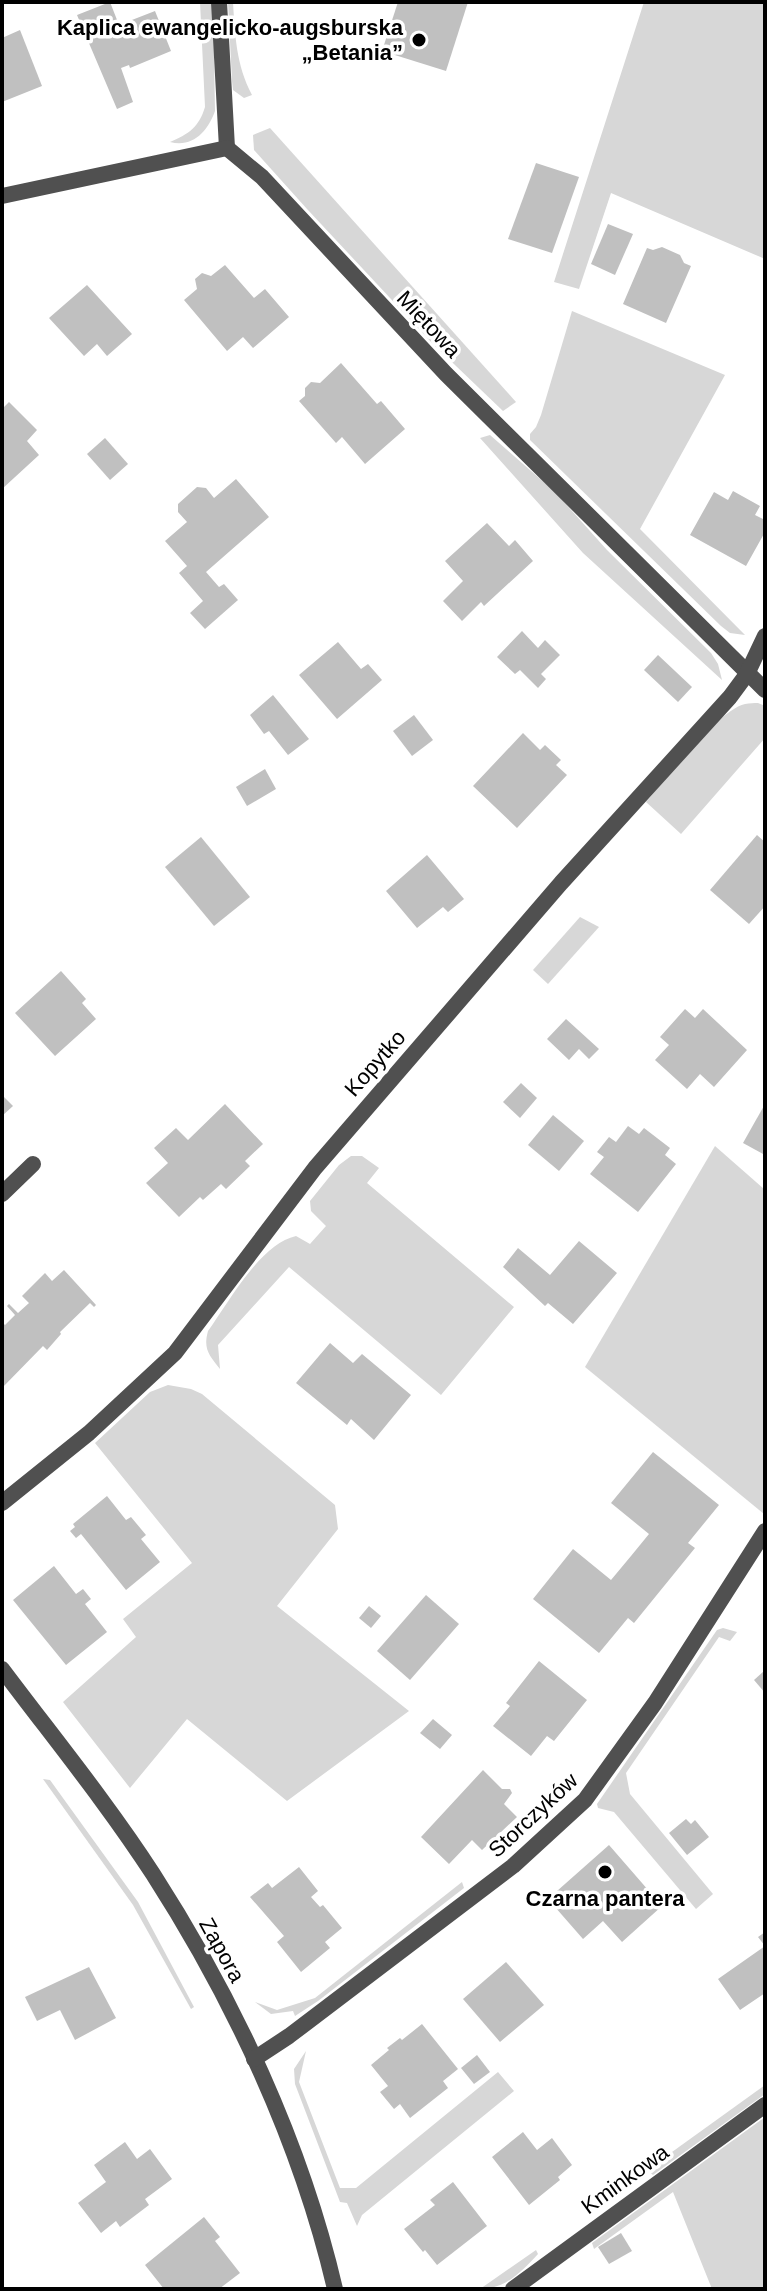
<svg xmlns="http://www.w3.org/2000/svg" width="767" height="2291" viewBox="0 0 767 2291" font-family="Helvetica,sans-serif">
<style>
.green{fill:#d7d7d7}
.building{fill:#c0c0c0}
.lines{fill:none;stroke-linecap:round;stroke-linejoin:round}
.service{stroke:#505050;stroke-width:16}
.minor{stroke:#505050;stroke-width:16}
.poi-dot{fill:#000;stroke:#fff;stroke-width:3}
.labels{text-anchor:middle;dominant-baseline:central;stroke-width:7;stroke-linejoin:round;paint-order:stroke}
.poi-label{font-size:22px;font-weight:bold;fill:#000;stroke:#fff;text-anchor:end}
.street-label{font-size:22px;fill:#000;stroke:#fff}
</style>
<rect width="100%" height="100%" fill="#fff"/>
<g class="green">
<path d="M200 2H213L215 111C208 131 193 148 170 142 189 134 199 127 205 107Z"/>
<path d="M228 2H233C235 35 236 65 252 95L244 98 233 90 232 81Z"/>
<polygon points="644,2 765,2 765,259 611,193 579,289 554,282"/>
<polygon points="270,128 516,402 503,411 432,343 307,209 254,150 253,135"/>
<polygon points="572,311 725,375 640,529 745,635 730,633 721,626 530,440 530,434 536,427 541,415"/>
<polygon points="490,435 555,492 607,550 711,653 718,664 722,680 583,553 480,438"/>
<path d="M758 703 765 706V738L681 834 646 802C666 779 718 710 745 704 750 703 754 703 758 703Z"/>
<polygon points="580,917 599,927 548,984 533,970"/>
<polygon points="715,1146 765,1190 764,1514 585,1367"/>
<path d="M351 1156H362L379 1168 367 1183 514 1307 441 1395 289 1267 218 1345 220 1369C209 1355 203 1349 208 1331 229 1302 260 1244 296 1236L310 1244 326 1226 311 1211 310 1201 339 1165Z"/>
<polygon points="168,1385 191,1389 202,1394 335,1505 338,1529 277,1606 409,1711 287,1801 187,1719 130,1788 63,1702 136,1637 123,1619 192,1563 95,1443 150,1392"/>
<polygon points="723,1628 737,1632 730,1641 719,1637 626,1773 630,1794 713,1894 696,1909 614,1812 598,1808 597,1804 717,1630"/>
<polygon points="43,1779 50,1780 138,1902 194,2007 191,2009 133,1905"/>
<polygon points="462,1882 464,1888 318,2001 295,2016 293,2011 271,2014 255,2002 277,2010 315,1998"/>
<polygon points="306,2051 299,2082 340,2188 356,2188 498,2072 514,2091 362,2215 357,2226 347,2203 340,2202 295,2084 294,2069"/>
<polygon points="765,2085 765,2094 653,2175 647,2170"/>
<polygon points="765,2117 765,2289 712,2289 673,2192 594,2249 592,2243"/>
<path d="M536 2250 538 2254C521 2272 506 2289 480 2289Z"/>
</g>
<g class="building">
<polygon points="110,2 119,25 155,11 171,51 130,68 129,65 121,68 133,102 117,109 77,15"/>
<polygon points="398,2 468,2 446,71 382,51"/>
<polygon points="20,30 42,86 2,102 2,38"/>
<polygon points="536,163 579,177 552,253 508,239"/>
<polygon points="608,224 633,234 615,275 591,264"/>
<polygon points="662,247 680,255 684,263 691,266 666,323 623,304 647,248 653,250"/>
<polygon points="225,265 254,298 265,289 289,317 253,348 243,337 227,351 184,300 197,289 195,279 202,273 211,276"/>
<polygon points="87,285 132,334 107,356 97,344 84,356 49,318"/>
<polygon points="341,363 377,404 381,401 405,429 365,464 342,437 336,443 299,401 305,396 305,388 311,382 320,383"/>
<polygon points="9,402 37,430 27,441 39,455 2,489 2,409"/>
<polygon points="105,438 128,464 110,480 87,454"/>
<polygon points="236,479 269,517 206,572 219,587 224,584 238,600 205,629 190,613 203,601 179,573 187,566 165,541 187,522 178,512 178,504 197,487 206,488 214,498"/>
<polygon points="733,491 760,506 755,515 765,520 765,532 746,566 690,535 714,492 728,500"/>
<polygon points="487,523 509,546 515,540 533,561 484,606 481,602 462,621 443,601 463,581 445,561"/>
<polygon points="522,631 538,648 545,640 560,655 541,674 546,679 538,688 520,670 515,674 497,657"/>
<polygon points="338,642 361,669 368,664 382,680 337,719 299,675"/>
<polygon points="658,655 692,687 678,702 644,670"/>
<polygon points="273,695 309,739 288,755 269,731 264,734 250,715"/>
<polygon points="414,715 433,740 412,756 393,731"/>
<polygon points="523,733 540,750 545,745 561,760 556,765 567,775 517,828 473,786"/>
<polygon points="265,769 276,789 247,806 236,787"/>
<polygon points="757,835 765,842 765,906 749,924 710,890"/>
<polygon points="201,837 250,897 214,926 165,867"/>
<polygon points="427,855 464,899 448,912 443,907 417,928 386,891"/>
<polygon points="61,971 86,999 82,1003 96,1019 55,1056 15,1013"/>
<polygon points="685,1009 695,1018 703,1009 747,1050 714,1087 700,1074 687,1089 655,1060 669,1045 660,1037"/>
<polygon points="566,1019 599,1049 589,1059 579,1049 569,1060 547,1039"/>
<polygon points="521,1083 537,1098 520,1118 503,1102"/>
<polygon points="2,1095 13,1106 2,1116"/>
<polygon points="225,1104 263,1144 245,1161 250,1166 226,1189 221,1184 203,1200 200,1197 179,1217 146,1183 168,1163 154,1148 176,1128 188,1140"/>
<polygon points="765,1104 765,1155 743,1143"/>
<polygon points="553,1115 584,1141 559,1171 528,1145"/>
<polygon points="628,1126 639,1134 644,1128 670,1148 665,1155 676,1164 638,1212 590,1174 604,1157 597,1152 609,1137 616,1142"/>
<polygon points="579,1241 617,1273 573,1324 548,1303 545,1306 503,1267 518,1248 550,1275"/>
<polygon points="64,1270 96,1305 94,1307 90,1303 60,1332 61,1334 47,1350 43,1346 2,1388 2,1322 5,1325 15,1315 7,1306 9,1304 18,1313 29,1303 22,1296 45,1273 52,1281"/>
<polygon points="330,1343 353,1363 362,1354 411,1395 374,1440 351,1419 347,1425 296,1383"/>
<polygon points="653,1452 719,1505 688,1543 695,1548 634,1623 628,1618 599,1653 533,1599 573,1549 611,1580 631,1556 649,1534 611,1503"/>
<polygon points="107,1496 126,1520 131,1517 146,1535 141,1539 160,1562 126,1590 81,1534 76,1538 70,1531 75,1527 73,1524"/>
<polygon points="54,1566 76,1594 83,1589 91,1599 85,1604 107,1632 66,1665 13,1600"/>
<polygon points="426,1595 459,1624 410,1680 377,1651"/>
<polygon points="369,1606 381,1616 371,1628 359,1618"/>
<polygon points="539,1661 587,1700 554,1741 547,1736 531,1756 493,1726 510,1706 506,1703"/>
<polygon points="765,1670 765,1693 754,1680"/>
<polygon points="433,1719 452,1735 440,1749 420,1733"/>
<polygon points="483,1770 502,1789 510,1789 512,1793 504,1804 517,1817 482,1850 472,1840 449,1864 421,1837"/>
<polygon points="686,1819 691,1824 695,1820 709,1837 687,1855 669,1833"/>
<polygon points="609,1845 662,1906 622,1942 603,1921 583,1939 548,1899"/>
<polygon points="299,1867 318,1891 311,1897 320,1907 323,1905 342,1928 325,1942 330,1948 301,1972 277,1942 284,1936 250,1897 268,1883 272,1888"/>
<polygon points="765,1932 765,1993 740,2010 718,1979 765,1946 758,1937"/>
<polygon points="506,1962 544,2005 500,2042 463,1999"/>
<polygon points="89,1967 116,2018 75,2040 60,2010 37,2021 25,1997"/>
<polygon points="422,2024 458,2069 443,2081 448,2088 410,2118 400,2104 394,2109 380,2092 388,2086 371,2065 389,2050 387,2048 400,2038 402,2040"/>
<polygon points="477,2055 490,2072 474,2084 461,2068"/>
<polygon points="523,2132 537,2150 552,2138 572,2165 558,2177 560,2180 529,2205 492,2157"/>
<polygon points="125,2142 137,2159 150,2149 172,2179 145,2199 149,2205 120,2227 116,2221 101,2233 78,2203 106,2182 94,2165"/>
<polygon points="453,2182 487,2226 437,2265 425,2250 423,2252 404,2229 435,2205 430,2200"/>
<polygon points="204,2217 220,2237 215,2241 240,2273 219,2289 164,2289 145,2265"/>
<polygon points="621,2233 632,2251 609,2264 598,2247"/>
</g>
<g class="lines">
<polyline class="service" points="2,1194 33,1164"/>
<g class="minor">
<polyline points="219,2 227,148"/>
<polyline points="2,196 227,148 262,177 446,374 765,690"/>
<polyline points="2,1503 89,1433 175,1353 315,1168 561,883 730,697 747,674 765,636"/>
<path d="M2 1669C53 1737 107 1803 153 1874 234 2000 301 2143 335 2289"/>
<polyline points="254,2059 289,2036 513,1866 585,1800 655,1703 765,1531"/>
<polyline points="513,2289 765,2105"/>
</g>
</g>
<g class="poi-dot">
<circle cx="419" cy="40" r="8"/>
<circle cx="605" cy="1872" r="8"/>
</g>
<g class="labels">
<g class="poi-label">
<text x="403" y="27">Kaplica ewangelicko-augsburska<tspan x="403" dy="25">„Betania”</tspan></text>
<text x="605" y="1898" text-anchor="middle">Czarna pantera</text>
</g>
<g class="street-label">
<text transform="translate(429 324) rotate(47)">Miętowa</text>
<text transform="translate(375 1063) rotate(-49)">Kopytko</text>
<text transform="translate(533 1815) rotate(-43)">Storczyków</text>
<text transform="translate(222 1950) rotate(61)">Zapora</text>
<text transform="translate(625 2179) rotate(-36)">Kminkowa</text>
</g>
</g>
<rect width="767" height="2291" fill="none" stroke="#000000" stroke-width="8"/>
</svg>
